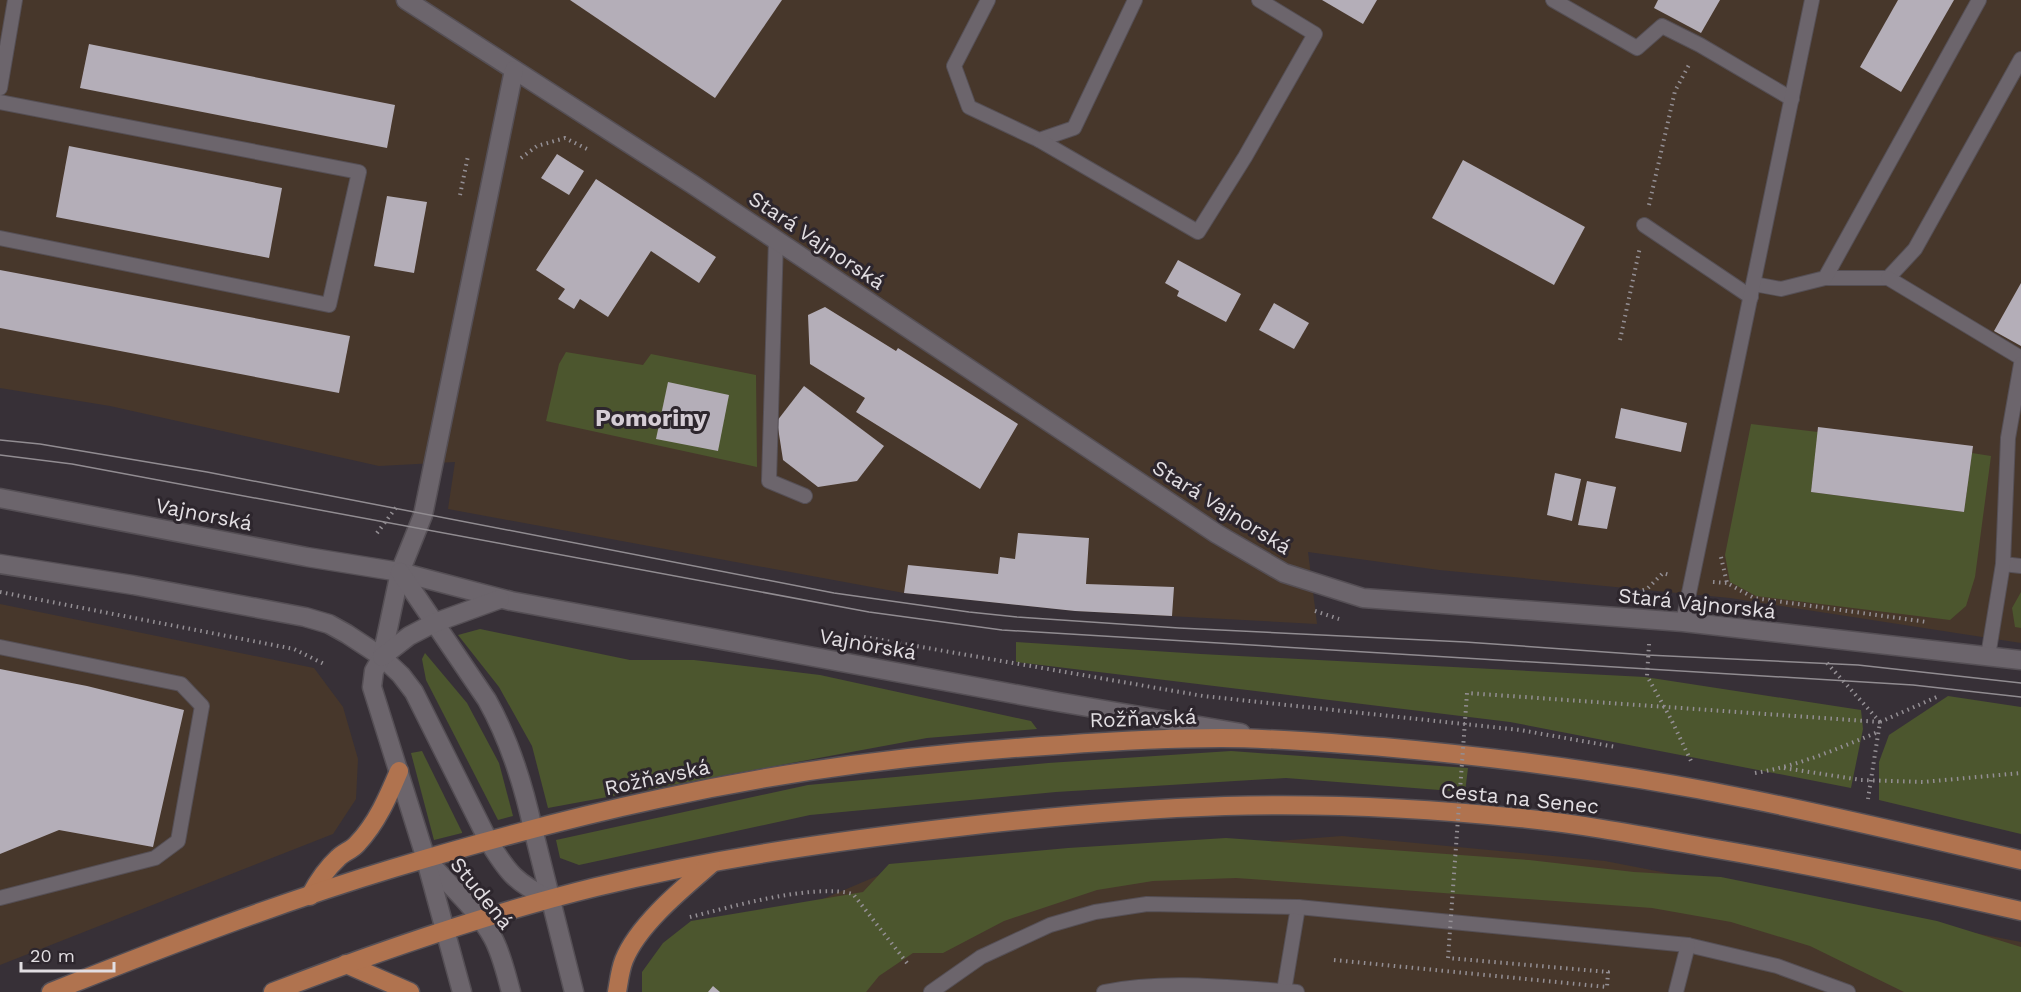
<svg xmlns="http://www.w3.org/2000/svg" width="2021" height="992" viewBox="0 0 2021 992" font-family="'Work Sans',sans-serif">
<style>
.commercial{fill:#47372b}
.green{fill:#4c562e}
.building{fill:#b4aeb8}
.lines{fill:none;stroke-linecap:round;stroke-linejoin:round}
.service-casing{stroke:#554f55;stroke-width:16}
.minor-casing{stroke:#554f55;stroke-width:21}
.secondary-casing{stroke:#554f55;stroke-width:21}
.primary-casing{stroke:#554f55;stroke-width:21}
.path{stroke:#948f94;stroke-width:4;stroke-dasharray:1.5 4.5;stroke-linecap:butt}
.service{stroke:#6c656c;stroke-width:14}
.minor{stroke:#6c656c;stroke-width:18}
.secondary{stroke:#6c656c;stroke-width:18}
.primary{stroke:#b0734f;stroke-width:18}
.tram{stroke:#918c91;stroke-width:1.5}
.path-bridge{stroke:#948f94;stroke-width:4;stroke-dasharray:1.5 4.5;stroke-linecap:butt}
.labels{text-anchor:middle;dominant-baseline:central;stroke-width:6;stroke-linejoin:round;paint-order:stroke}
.street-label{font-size:21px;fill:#e2dee2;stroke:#2d262d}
.quarter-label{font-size:24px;font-weight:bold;fill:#d5cdd5;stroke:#2d262d}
</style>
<rect width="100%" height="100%" fill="#373037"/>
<g class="commercial">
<polygon points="0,0 2021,0 2021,643 1730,598 1439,570 1308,552 1317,624 1075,611 904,593 448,509 455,462 379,466 110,406 0,388"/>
<polygon points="0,604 314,668 343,707 358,759 356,799 333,834 0,965"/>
<polygon points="1342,836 1605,861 2021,942 2021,992 660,992 669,964 889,871"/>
</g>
<g class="green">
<polygon points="566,352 643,365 651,354 756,375 757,467 546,421 559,364"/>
<polygon points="1751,424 1818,432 1811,492 1964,512 1972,453 1991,456 1975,577 1966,606 1950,620 1756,596 1730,582 1725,555"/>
<polygon points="2021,592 2021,628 2015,627 2012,608"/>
<polygon points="480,629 630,660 694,660 820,675 1031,721 1037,729 927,738 548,808 532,746 499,687 458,635"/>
<polygon points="1016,642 1201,654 1645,677 1861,710 1863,729 1851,788 1510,722 1016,662"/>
<polygon points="425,653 467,703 499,763 513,816 498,820 426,680 422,659"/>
<polygon points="1948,696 2021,707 2021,834 1879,800 1879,762 1889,735"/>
<polygon points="422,751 462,832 462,833 434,840 411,753"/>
<polygon points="1231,751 1468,768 1465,792 1286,778 1056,792 810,815 579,865 560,858 556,840 808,785 1048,763"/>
<polygon points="1226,838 1529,860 1634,872 1721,877 1937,921 2021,947 2021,992 1904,992 1810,946 1731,922 1652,908 1236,878 1153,881 1097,890 1004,921 943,953 913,953 879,976 866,992 642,992 642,972 663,943 691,921 863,892 889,864 1068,848"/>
</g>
<g class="building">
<polygon points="570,0 782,0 715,98"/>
<polygon points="1322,0 1377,0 1363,24"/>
<polygon points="1658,0 1720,0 1701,33 1654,8"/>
<polygon points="1898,0 1954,0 1901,92 1860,67"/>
<polygon points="89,44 395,105 387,148 80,88"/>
<polygon points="69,146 282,188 269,258 56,217"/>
<polygon points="557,154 584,171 569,195 541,178"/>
<polygon points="1463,160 1585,227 1554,285 1432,218"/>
<polygon points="596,179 716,257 699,283 651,251 608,317 580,299 574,309 558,299 565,289 536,270"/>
<polygon points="387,196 427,202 414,273 374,266"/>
<polygon points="1178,260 1241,294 1226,322 1177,296 1179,291 1165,283"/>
<polygon points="0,270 350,336 339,393 0,328"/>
<polygon points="2021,283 2021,346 1994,331"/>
<polygon points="1274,303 1309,323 1294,349 1259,330"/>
<polygon points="825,307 896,351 898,348 1018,424 980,489 856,412 865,398 810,364 808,315"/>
<polygon points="668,382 729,395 718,451 656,439"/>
<polygon points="804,386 884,446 857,481 818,487 783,460 777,421"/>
<polygon points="1621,408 1687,423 1681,452 1615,438"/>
<polygon points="1818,427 1973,446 1964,512 1811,492"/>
<polygon points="1555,473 1581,479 1572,521 1547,515"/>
<polygon points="1587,481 1616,487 1607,529 1578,525"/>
<polygon points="1018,533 1089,538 1086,584 1174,587 1172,616 1075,611 904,593 908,565 998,574 1000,557 1015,559"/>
<polygon points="0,669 87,686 184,710 153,847 59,830 0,854"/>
<polygon points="713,986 720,992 708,992"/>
</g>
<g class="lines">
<g class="service-casing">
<g id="service">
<polyline points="988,0 954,66 969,107 1039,140 1074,128 1135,0"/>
<polyline points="1553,0 1637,48 1662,26 1700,45 1792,99"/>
<polyline points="0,88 15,0"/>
<polyline points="0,102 359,172 329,305 0,238"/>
<polyline points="1039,140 1198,232 1245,157 1315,34 1259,0"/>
<polyline points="1644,225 1751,297"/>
<polyline points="776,239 769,481 805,496"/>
<polyline points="1825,278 1888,278 1915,249 2021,59"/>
<polyline points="1888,278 2021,358"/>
<polyline points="1754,284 1781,289 1825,278 1979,0"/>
<polyline points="2003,564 2021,566"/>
<polyline points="1683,622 1812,0"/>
<polyline points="0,647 181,684 202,706 178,841 155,858 0,898"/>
<polyline points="1988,656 2003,564 2008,438 2021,364"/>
<polyline points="1284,991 1298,907"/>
<polyline points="931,992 981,957 1050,925 1095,912 1147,904 1298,907 1688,945 1777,966 1848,992"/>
<path d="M1104 992C1167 979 1234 988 1297 992"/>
<polyline points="1676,992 1688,945"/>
</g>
</g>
<g class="minor-casing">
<g id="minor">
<polyline points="406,0 692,184 1217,534 1284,573 1363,598 1683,622 2021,660"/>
<polyline points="400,572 423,515 514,70"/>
<polyline points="533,829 574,992"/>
<path d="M426 859C447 883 478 910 493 938 502 955 506 974 511 992"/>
<polyline points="427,864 462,992"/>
</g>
</g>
<g class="secondary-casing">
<g id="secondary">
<polyline points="0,498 307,557 400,572 511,601 1058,702 1241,733"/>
<path d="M0 564 133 585 305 617 329 624 347 634 382 657 401 675 414 692 489 842C508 873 516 883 550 899"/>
<polyline points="400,572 382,657 374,671 372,687 426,859"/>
<path d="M400 572 487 700C510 741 523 783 533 829"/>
<polyline points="382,657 409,636 434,623 500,599"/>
</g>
</g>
<g class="primary-casing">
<g id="primary">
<path d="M310 896C318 881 326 869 338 858 344 852 352 850 357 844 377 823 388 797 399 771"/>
<polyline points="346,964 410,992"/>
<path d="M51 992C164 947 278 903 394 868 481 842 569 818 658 799 790 770 925 753 1060 745 1114 741 1167 738 1221 738 1276 738 1329 743 1383 747 1507 758 1632 775 1754 800 1843 818 1932 839 2021 860"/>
<path d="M273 992C379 951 486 914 596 887 715 858 836 841 958 827 1046 817 1136 809 1225 806 1323 803 1423 808 1520 818 1582 824 1644 836 1705 847 1811 865 1916 887 2021 911"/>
<path d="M617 992C619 981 620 970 624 960 638 925 682 889 711 864"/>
</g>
</g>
<g class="path">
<polyline points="521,158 537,146 565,138 587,149"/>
<polyline points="460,195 468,156"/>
<polyline points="1649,205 1675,91 1690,63"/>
<polyline points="1620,340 1640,247"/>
<polyline points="377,533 398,505"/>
<polyline points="1721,557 1727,583 1754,598 1927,622"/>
<polyline points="1713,582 1727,583"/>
<polyline points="0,592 294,649 324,664"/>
<polyline points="1637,592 1647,589 1663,573 1670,575"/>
<polyline points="1315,611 1339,619"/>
<polyline points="864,637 1203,696 1520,730 1616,747"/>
<polyline points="1649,644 1647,676 1671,719 1691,761"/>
<polyline points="1827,663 1880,722 1868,799"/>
<polyline points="1880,722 1939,696"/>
<polyline points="1784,768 1861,780 1923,782 2021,773"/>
<path d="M1755 773C1798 766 1837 749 1878 732"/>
<path d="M690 917C731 907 813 883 853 894L907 963"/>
<polyline points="1334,960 1607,987 1608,972 1448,958"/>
</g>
<use href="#service" class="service"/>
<use href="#minor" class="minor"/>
<use href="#secondary" class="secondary"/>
<use href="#primary" class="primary"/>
<g class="tram">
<polyline points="0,440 40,444 207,472 834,593 969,612 1017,617 1179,628 1465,642 1647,655 1858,665 2021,683"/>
<polyline points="0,455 72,464 869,612 1002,630 1913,685 2021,697"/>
</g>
<polyline class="path-bridge" points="1448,958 1467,693 1880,722"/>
</g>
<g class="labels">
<g class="street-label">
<text transform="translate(817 240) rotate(34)">Stará Vajnorská</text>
<text transform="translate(1222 507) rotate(32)">Stará Vajnorská</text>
<text transform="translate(204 514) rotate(11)">Vajnorská</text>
<text transform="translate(1697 603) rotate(6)">Stará Vajnorská</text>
<text transform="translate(868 644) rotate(10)">Vajnorská</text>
<text transform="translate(1143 718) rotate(-2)">Rožňavská</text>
<text transform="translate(657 777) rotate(-12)">Rožňavská</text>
<text transform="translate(1520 798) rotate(6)">Cesta na Senec</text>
<text transform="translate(482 893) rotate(51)">Studená</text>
</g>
<g class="quarter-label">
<text x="651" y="418">Pomoriny</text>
</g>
</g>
<path d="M21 962v9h93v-9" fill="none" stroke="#e2dee2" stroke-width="3"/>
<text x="30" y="962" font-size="18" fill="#e2dee2" stroke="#2d262d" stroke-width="4.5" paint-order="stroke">20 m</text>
</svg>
